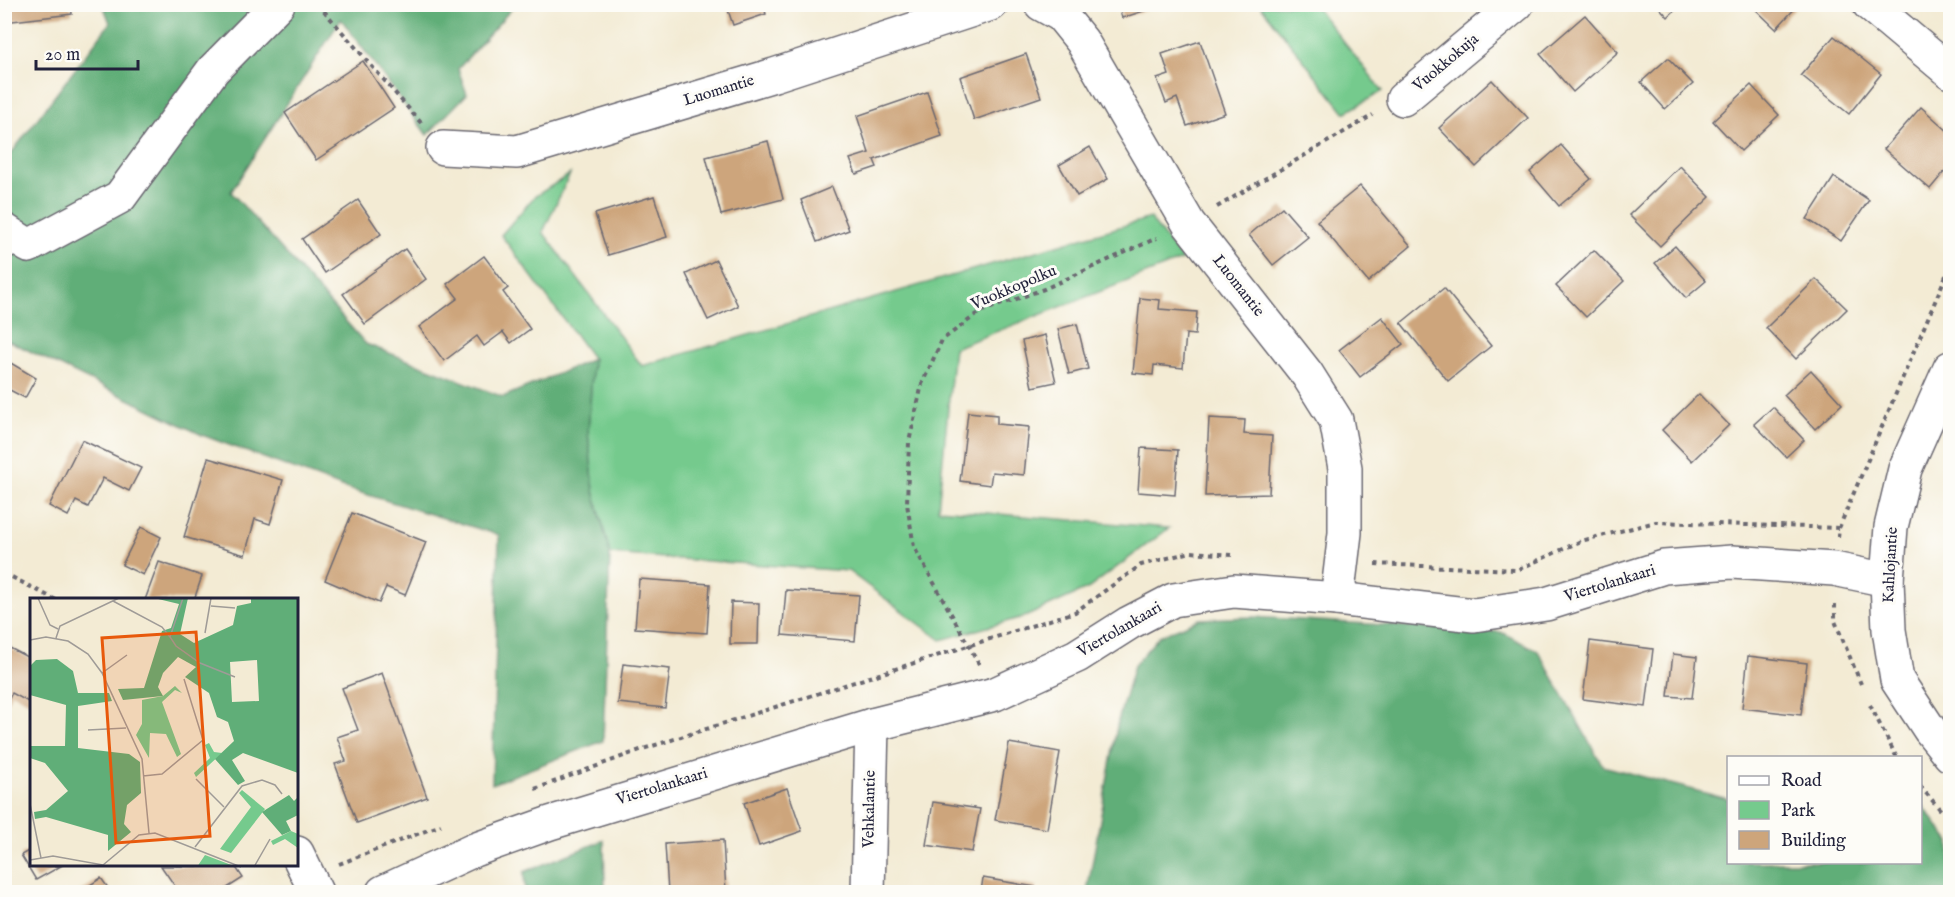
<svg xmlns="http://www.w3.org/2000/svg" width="1955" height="897" viewBox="0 0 1955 897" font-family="'IM FELL English',serif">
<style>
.green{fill:#75ca8d;stroke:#4c7664;stroke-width:1.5}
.forest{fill:#60ae78;stroke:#41685a;stroke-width:1.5}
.building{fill:#cda57b}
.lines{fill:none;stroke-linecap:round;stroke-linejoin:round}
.minor-casing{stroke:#6b6871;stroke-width:36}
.path{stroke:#6b6871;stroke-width:4;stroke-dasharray:4.5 4.5;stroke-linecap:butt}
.minor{stroke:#fff;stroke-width:33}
.labels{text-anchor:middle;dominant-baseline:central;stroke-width:6;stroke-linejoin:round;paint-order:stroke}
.street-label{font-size:16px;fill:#22223b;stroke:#fdfcf7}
.inset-road{fill:none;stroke:#9f9b97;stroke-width:1.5}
.view{fill:#e8590c;fill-opacity:0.15;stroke:#e8590c;stroke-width:3}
.inset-edge{fill:none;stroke:#22223b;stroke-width:3}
</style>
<rect width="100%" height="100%" fill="#fdfcf7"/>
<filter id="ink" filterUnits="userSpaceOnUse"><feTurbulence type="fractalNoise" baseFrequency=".0167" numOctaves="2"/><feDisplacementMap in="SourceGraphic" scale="12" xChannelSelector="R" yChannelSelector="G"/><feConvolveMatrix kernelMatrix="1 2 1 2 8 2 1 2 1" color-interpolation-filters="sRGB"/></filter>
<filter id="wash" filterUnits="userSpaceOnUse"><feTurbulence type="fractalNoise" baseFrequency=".008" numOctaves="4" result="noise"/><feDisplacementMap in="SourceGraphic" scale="24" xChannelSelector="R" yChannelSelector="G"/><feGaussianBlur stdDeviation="1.35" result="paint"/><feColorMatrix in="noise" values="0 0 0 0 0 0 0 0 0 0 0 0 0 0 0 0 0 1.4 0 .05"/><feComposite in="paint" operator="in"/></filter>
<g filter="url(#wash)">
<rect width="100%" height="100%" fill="#f3ebd4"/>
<g class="green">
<polygon points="1260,5 1314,5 1383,91 1345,113"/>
<polygon points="570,174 543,232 642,366 1150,218 1182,260 954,348 938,509 1169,528 1089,588 1027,616 941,640 848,571 610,554 594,491 588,433 593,359 501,235 534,197"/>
</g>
<g class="forest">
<polygon points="103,5 515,5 458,69 467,94 427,135 341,19 231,192 366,344 503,397 593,359 588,433 594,491 610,554 603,741 492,784 499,535 342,487 202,435 5,339 4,154 10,155 110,23"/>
<polygon points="1253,617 1501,632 1538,651 1603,766 1728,799 1728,862 1920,862 1921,803 1950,842 1950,892 1087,892 1118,721 1134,665 1159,636 1200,619"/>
<polygon points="604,840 605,892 525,892 524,872"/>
</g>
<g id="blocks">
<g class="building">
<polygon points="4,4 71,4 72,14 4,22"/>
<polygon points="726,4 763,4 766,14 733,25"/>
<polygon points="1118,4 1162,4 1162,5 1122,18"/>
<polygon points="1656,4 1681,4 1668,17"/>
<polygon points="1750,4 1799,4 1776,29"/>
<polygon points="1585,15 1618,52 1573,92 1540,54"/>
<polygon points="1834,36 1881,74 1849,114 1801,75"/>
<polygon points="1200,41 1225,113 1187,126 1177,98 1166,103 1157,79 1169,75 1162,54"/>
<polygon points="1026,54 1041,97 974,120 960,77"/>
<polygon points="1668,58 1693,84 1665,109 1641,82"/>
<polygon points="363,61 394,108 316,160 285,113"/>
<polygon points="1492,80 1528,118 1476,167 1439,128"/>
<polygon points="1751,85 1779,115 1741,151 1713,121"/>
<polygon points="927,92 942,136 874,160 877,167 856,174 850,159 869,153 857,116"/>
<polygon points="1921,107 1950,133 1950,165 1930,189 1884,149"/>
<polygon points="768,141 783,199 721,215 706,157"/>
<polygon points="1561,145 1591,179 1559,206 1530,172"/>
<polygon points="1090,147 1108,179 1077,196 1059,165"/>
<polygon points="1680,166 1710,197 1660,246 1629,215"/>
<polygon points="1834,177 1869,200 1841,241 1807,219"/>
<polygon points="1360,186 1411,246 1368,282 1317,221"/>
<polygon points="832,187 849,230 817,242 801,200"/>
<polygon points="654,196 667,237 608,255 595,214"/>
<polygon points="358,200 381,234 325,273 302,239"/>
<polygon points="1282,207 1308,237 1273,265 1249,235"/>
<polygon points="1675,246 1706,281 1686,298 1655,263"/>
<polygon points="405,249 426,279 365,324 343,294"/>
<polygon points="1594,250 1624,281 1586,317 1556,286"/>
<polygon points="484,256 508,288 503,292 530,329 511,343 503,332 484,346 477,336 444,361 419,327 458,298 447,284"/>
<polygon points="716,260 738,306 708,320 686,274"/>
<polygon points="1816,279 1847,309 1796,359 1766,328"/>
<polygon points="1444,288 1491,346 1448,381 1401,323"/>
<polygon points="1140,298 1160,300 1159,309 1197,312 1195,335 1186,334 1183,368 1154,365 1153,375 1133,373"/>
<polygon points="1382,317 1403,344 1360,377 1339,350"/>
<polygon points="1077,324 1088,369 1069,374 1058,329"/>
<polygon points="1045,335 1056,382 1032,387 1022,341"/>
<polygon points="4,359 36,378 25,398 4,387"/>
<polygon points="1811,370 1842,404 1815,429 1784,395"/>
<polygon points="1699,394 1729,425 1692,461 1662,430"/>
<polygon points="1773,407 1804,440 1786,457 1754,424"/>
<polygon points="968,412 997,415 997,424 1029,427 1024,475 992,472 990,485 960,481"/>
<polygon points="1209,418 1245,420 1244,434 1272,436 1269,494 1205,496"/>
<polygon points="82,440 141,468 129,491 103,478 88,507 76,501 68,516 49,506"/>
<polygon points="1141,448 1178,450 1175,495 1138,492"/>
<polygon points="208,458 283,480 270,524 255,519 245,555 184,537"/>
<polygon points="352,513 426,542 405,595 386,587 379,603 325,580"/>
<polygon points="141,527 161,537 143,575 122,565"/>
<polygon points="159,562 202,576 194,600 145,600"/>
<polygon points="639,579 710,584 707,633 635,628"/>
<polygon points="786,590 859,595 855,641 782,635"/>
<polygon points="731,602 759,603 758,644 730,644"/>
<polygon points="1590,641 1653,649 1646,707 1583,699"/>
<polygon points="4,645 29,658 32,653 32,704 12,693 7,702 4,701"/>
<polygon points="1673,654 1697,657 1692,698 1668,696"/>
<polygon points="1748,656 1807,663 1801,715 1742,708"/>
<polygon points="623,664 670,669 665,708 618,703"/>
<polygon points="382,673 427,797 357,823 335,764 346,761 337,737 358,730 342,688"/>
<polygon points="1009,743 1060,752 1047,829 995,820"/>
<polygon points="787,788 802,831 759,846 744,803"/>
<polygon points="933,802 980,809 972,852 926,845"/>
<polygon points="723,840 726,892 668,892 665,844"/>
<polygon points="32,849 32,866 61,866 36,880 21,855"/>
<polygon points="161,866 235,866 243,878 221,892 179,892"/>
<polygon points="101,878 111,892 79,892"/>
<polygon points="983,878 1036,887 1035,892 981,892"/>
</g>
</g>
</g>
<g filter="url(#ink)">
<use href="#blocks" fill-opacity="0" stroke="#6b6871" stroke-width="1.5"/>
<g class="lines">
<g class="minor-casing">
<g id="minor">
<polyline points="1041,4 1061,15 1082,41 1189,224 1307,374 1336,420 1345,468 1345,533 1337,599"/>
<polyline points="1869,4 1950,72"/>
<polyline points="1403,99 1517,4"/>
<polyline points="443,148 517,152 774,75 991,4"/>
<polyline points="4,230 29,246 120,197 213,70 278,4"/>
<polyline points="1950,368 1905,469 1891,527 1887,580 1889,630 1897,680 1930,730 1950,755"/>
<polyline points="297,853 316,892"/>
<polyline points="383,892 474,850 550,823 872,725 995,694 1077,656 1129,623 1173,600 1234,591 1337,599 1474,615 1546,604 1664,567 1732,562 1834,569 1887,580"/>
<polyline points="868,892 872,725"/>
</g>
</g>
<g class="path">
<polyline points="318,4 422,124"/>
<polyline points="1217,207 1373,115"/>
<polyline points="1838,537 1839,528 1950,266"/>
<polyline points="1375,564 1517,570 1581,541 1656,522 1839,528"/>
<polyline points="4,573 56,600"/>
<polyline points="1835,604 1835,621 1861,684"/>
<polyline points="979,664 914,547 907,504 909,442 922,384 942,340 980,312 1044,289 1157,238"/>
<polyline points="1870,705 1897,758"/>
<polyline points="1920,786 1950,821"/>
<polyline points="535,789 643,749 1075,612 1141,565 1191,552 1232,555"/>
<polyline points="339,864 441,825"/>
</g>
<use href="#minor" class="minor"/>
</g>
</g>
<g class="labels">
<g class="street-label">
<text transform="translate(1446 63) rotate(-40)">Vuokkokuja</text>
<text transform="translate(719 91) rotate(-17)">Luomantie</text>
<text transform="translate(1238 286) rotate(52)">Luomantie</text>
<text transform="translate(1014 288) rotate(-23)">Vuokkopolku</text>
<text transform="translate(1891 565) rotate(-87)">Kahlojantie</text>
<text transform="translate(1610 584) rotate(-17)">Viertolankaari</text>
<text transform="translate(1120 630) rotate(-30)">Viertolankaari</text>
<text transform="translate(662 787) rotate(-17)">Viertolankaari</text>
<text transform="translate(870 809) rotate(-89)">Vehkalantie</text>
</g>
</g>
<g transform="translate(30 598)">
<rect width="268" height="268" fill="#f3ebd4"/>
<path d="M145 88 152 95 145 92 132 104 151 156 147 159 136 136 120 135 119 160 106 137 112 126V102L133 98ZM179 145 184 154 192 155 166 179 164 175 180 160 175 147ZM212 192 235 211 201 255 190 251 221 209 209 195ZM261 233 268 236V250L255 241 243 247 241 243ZM175 257 204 268V269H167Z" fill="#75ca8d"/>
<path d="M124 0H158L150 36 164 45 203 27 207 8 221 5V0H268V175L213 155 202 162 215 183 208 187 185 161 204 143 198 124 187 119 179 95 155 79 166 69 148 59 133 75 128 89 133 98 93 102 88 91 114 90 132 33 141 30 149 6ZM227 62 229 103 202 104 200 64ZM27 61 43 73 48 95H79L82 103 48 108V150L99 156 110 164 111 195 97 207 94 226 101 234 78 253V237L16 219 5 221 4 214 16 212 38 193 15 165 0 160V148H35L36 107 0 97V68L6 62ZM259 197 264 203 268 199V217L256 223 261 233 252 237 232 214Z" fill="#60ae78" fill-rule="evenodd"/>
<path class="inset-road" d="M8 0 20 27 28 31M153 0 140 39 146 48 170 65 205 79M83 3 132 29 140 39M181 8 205 10M175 35 181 0M26 40 30 28 89 0M0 42 16 39 38 43 58 56 72 75 112 161 119 235M72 75 97 57M58 132 96 130M113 178 132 176 173 142 154 81M166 181 194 209M0 206 11 260M165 249 212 188 232 182 245 187 252 196M0 262 23 258 73 267 109 237 125 235 211 269M224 269 240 241"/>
<path class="view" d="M166 34 180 238 86 245 72 40Z"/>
<rect width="268" height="268" class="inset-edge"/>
</g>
<rect width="1955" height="897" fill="none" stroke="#fdfcf7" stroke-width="24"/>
<rect x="1727" y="756" width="195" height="108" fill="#fdfcf7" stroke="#a5a5ac" stroke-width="1.5"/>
<rect x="1739" y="776" width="30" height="9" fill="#ffffff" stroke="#a5a5ac" stroke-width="1.5"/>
<text x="1781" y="786" font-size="18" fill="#22223b">Road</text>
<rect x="1739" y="801" width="30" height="18" fill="#75ca8d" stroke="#a5a5ac" stroke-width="1.5"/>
<text x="1781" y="816" font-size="18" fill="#22223b">Park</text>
<rect x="1739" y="831" width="30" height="18" fill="#cda57b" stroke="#a5a5ac" stroke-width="1.5"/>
<text x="1781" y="846" font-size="18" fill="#22223b">Building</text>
<path d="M36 60v9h102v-9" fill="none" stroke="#22223b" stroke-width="3"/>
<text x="45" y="60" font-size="18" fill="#22223b" stroke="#fdfcf7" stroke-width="4.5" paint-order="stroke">20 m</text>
</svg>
